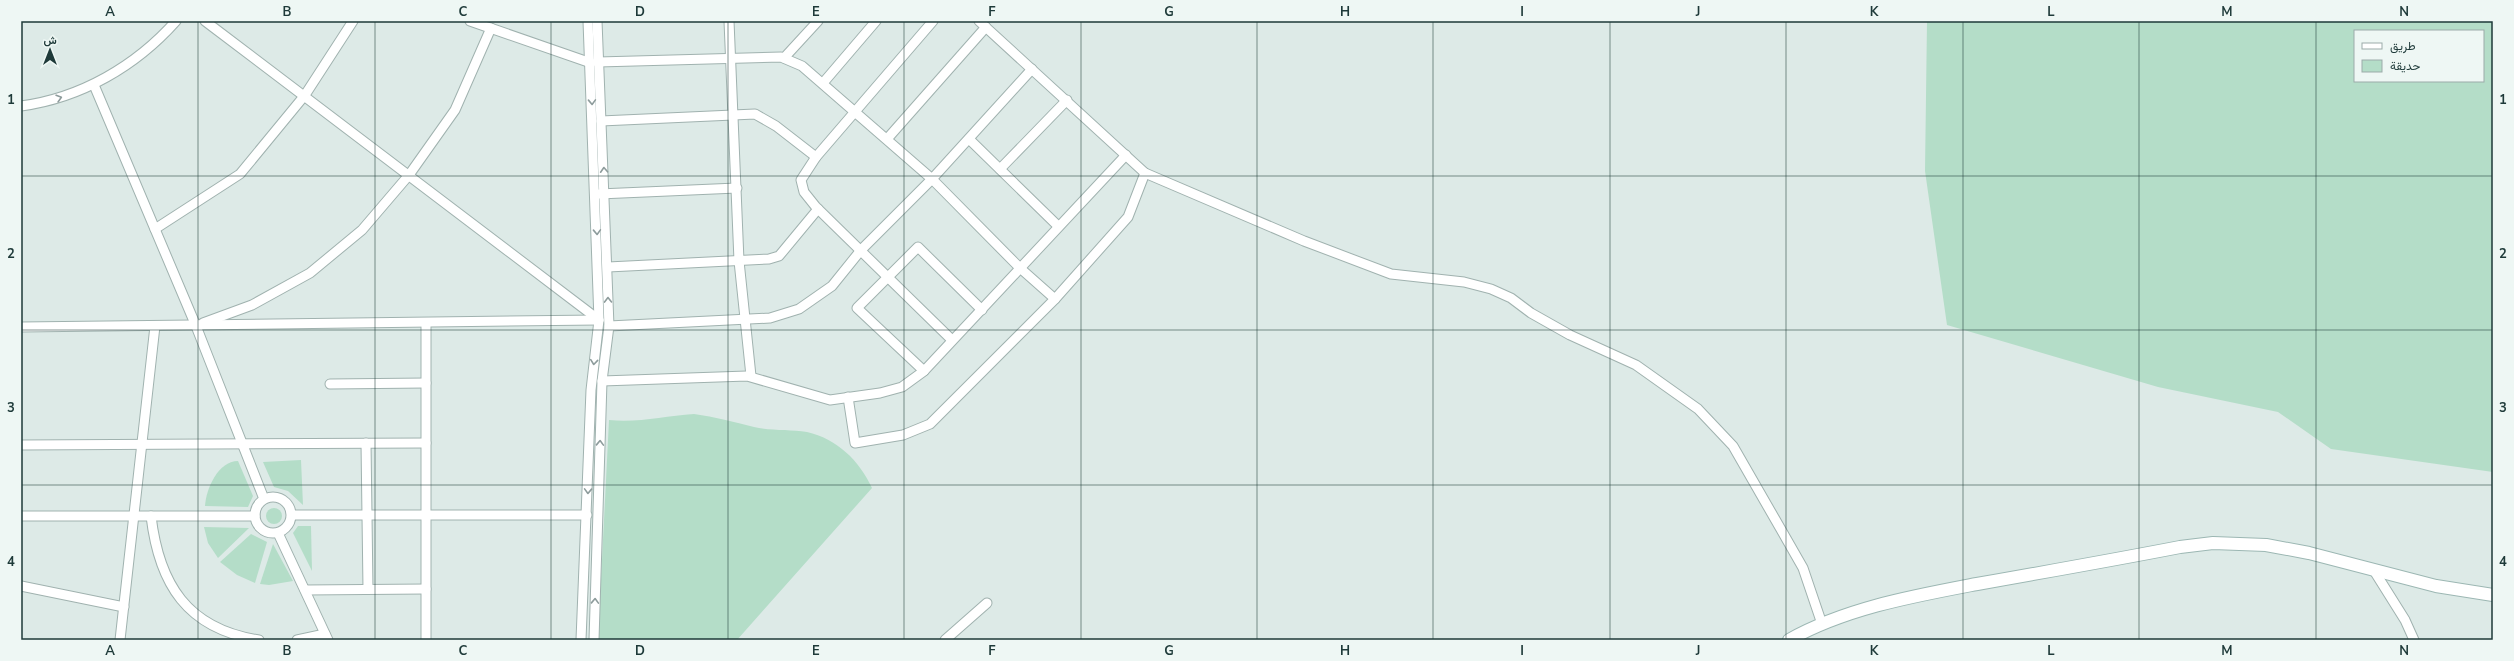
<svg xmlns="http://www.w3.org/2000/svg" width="2514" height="661" viewBox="0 0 2514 661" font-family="'Nunito Sans',Vazirmatn,sans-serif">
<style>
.green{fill:#b4ddc8;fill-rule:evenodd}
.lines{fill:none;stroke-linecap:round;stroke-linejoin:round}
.minor-casing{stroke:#a0b2af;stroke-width:11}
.secondary-casing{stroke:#9cb7b3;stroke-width:14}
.minor{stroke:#fff;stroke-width:9}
.secondary{stroke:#fff;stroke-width:12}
.oneway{stroke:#8e9c9c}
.grid{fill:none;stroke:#1e3a39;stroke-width:1;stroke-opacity:0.55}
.neatline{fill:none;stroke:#1e3a39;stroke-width:1.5}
.grid-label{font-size:13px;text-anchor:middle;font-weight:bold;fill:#1e3a39}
</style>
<rect width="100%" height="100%" fill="#ddeae7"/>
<g class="green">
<path d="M1927 21H2493V472L2331 449 2278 412 2158 387 1947 325 1925 171ZM2355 31H2483V81H2355Z"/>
<path d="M694 414C715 417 734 422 754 427 772 431 790 429 807 432 837 439 859 460 872 488L737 640H598L609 420C638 423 665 416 694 414Z"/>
<polygon points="301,460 303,505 288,491 274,487 263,462"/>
<path d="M238 461 253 496 248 507 205 506C206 489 218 461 238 461Z"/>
<circle cx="274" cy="516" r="8"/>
<polygon points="298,526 311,526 312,571 293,533"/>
<polygon points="204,527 249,528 218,558 208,543"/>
<polygon points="251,534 267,542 255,583 237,575 220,562"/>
<polygon points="273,544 293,581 269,585 260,584"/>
</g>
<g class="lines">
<g class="minor-casing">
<g id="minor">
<polyline points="205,21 599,320"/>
<polyline points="470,21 591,63"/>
<polyline points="729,21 739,261 751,376"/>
<polyline points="933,21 816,157 801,180 804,192 816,207 952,340"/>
<polyline points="979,21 1145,173 1304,241 1391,274 1464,282 1491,289 1511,298 1531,313 1570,335 1636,365 1698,409 1733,446 1787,540 1803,568 1822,624"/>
<polyline points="784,58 818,21"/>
<polyline points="598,62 781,57 802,66 932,179 1020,268 1055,299"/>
<polyline points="823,83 876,21"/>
<polyline points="94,85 196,326 264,499"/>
<path d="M21 106C81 98 136 66 176 21"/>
<polyline points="601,121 755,114 776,126 816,157"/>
<polyline points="887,139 986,27"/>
<polyline points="969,139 1058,226"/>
<polyline points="1000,169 1067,100"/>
<polyline points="599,194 737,188"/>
<polyline points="155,229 240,174 305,95 353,21"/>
<polyline points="608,267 769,259 779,256 818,209"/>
<polyline points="203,323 252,305 310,273 362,230 409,175 455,110 491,28"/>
<polyline points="609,326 770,318 799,309 832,286 861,250 932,179 1032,69"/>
<polyline points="21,327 599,320"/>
<polyline points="924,371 857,308 918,247 982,310"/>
<polyline points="602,381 747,376 830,400 880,393 902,387 924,371 1126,155"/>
<polyline points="330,384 426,383"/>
<polyline points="848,397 855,443 903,435 930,424 1055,299 1128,217 1145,173"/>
<polyline points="366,443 368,589"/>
<polyline points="21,445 426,443"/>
<circle cx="273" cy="515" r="18"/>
<polyline points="292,515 587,515"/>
<polyline points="21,516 255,516"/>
<path d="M151 516C159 584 187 629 259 640"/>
<polyline points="278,533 328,640"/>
<polyline points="2373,569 2405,620 2414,640"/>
<polyline points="21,586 124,607"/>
<polyline points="305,590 426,589"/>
<polyline points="120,640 155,326"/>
<polyline points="297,640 325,634"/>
<polyline points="426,640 426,324"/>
<polyline points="581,640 591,390 599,320 588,21"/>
<polyline points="594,640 602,381 609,326 597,21"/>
<polyline points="945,640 987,603"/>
</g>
</g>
<g class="secondary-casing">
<path id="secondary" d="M1789 640C1846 608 1914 596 1977 584 2045 572 2113 560 2180 547L2213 543 2266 545 2309 553 2436 586 2493 595"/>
</g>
<use href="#minor" class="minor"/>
<use href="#secondary" class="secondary"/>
</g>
<defs><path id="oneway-chevron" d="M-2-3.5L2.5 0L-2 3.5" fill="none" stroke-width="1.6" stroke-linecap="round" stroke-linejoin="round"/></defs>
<g class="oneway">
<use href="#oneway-chevron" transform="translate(59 98) rotate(-16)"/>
<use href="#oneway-chevron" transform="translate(592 102) rotate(88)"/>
<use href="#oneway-chevron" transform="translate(604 170) rotate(-93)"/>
<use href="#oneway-chevron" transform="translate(597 232) rotate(88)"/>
<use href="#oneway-chevron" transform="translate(608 300) rotate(-91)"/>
<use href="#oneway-chevron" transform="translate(594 362) rotate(96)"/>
<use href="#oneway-chevron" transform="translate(600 443) rotate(-88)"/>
<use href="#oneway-chevron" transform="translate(588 491) rotate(92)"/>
<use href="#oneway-chevron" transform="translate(595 601) rotate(-88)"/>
</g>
<path class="grid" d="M198 21V640M375 21V640M551 21V640M728 21V640M904 21V640M1081 21V640M1257 21V640M1433 21V640M1610 21V640M1786 21V640M1963 21V640M2139 21V640M2316 21V640M21 176H2493M21 330H2493M21 485H2493"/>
<rect width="2514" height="661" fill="none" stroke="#eef7f4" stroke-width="44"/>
<rect x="2354" y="30" width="130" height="52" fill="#eef7f4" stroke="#9baba9"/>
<rect x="2362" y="43" width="20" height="6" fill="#ffffff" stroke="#9baba9"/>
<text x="2390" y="50" font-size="12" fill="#1e3a39">طريق</text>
<rect x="2362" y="60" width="20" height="12" fill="#b4ddc8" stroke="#9baba9"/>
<text x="2390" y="70" font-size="12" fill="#1e3a39">حديقة</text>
<g transform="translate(50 50)" stroke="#eef7f4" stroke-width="3" paint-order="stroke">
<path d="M0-3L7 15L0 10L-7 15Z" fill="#1e3a39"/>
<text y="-6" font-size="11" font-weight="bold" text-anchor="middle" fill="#1e3a39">ش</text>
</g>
<rect x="22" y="22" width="2470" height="617" class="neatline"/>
<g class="grid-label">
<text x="110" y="16">A</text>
<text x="287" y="16">B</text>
<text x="463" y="16">C</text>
<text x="640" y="16">D</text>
<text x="816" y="16">E</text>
<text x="992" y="16">F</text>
<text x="1169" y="16">G</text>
<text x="1345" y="16">H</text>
<text x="1522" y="16">I</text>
<text x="1698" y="16">J</text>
<text x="1874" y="16">K</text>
<text x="2051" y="16">L</text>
<text x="2227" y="16">M</text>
<text x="2404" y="16">N</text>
<text x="11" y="104">1</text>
<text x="2503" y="104">1</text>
<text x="11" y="258">2</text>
<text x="2503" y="258">2</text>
<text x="11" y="412">3</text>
<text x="2503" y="412">3</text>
<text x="11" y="566">4</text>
<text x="2503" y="566">4</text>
<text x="110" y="655">A</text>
<text x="287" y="655">B</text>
<text x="463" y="655">C</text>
<text x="640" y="655">D</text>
<text x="816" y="655">E</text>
<text x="992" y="655">F</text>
<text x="1169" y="655">G</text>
<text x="1345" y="655">H</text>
<text x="1522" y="655">I</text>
<text x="1698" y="655">J</text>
<text x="1874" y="655">K</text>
<text x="2051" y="655">L</text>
<text x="2227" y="655">M</text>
<text x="2404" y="655">N</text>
</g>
</svg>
